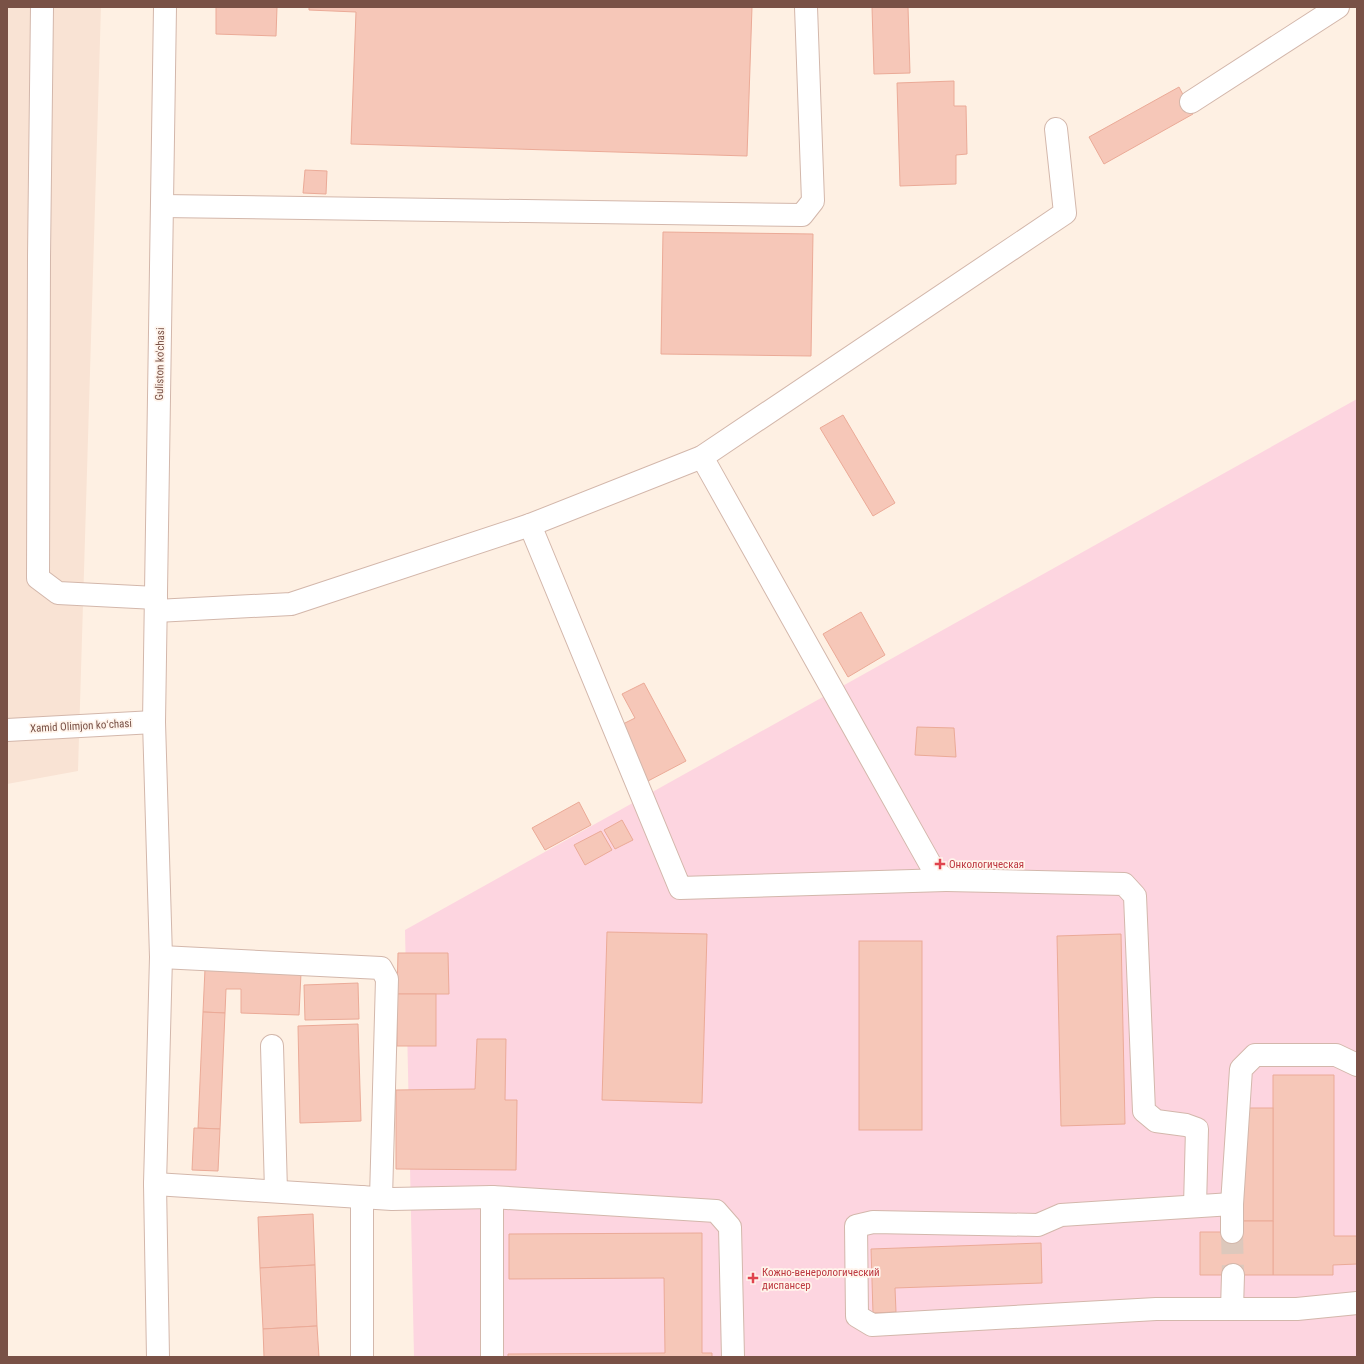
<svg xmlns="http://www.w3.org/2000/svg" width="1364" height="1364" viewBox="0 0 1364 1364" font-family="'Roboto Condensed',sans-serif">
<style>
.residential{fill:#f9e3d4}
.medical{fill:#fdd5e0}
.building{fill:#f6c7b8;stroke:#ebaa97}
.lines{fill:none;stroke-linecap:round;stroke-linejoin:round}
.minor-tunnel{stroke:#ddc8bc;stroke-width:22;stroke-dasharray:22 11;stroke-linecap:butt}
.minor-casing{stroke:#d3b7ab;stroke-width:24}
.minor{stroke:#fff;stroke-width:22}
.health-dot{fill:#e0444e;stroke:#fff4eb;stroke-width:1.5}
.labels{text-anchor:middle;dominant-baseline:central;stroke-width:3.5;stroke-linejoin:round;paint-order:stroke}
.street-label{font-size:11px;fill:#795146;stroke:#fff4eb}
.health-label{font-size:11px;fill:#be3a42;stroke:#fff4eb;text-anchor:start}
</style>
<rect width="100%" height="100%" fill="#fef0e3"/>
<polygon class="residential" points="7,7 101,7 78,771 7,784"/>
<polygon class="medical" points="1357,399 1357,1357 414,1357 405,930"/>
<g class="building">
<polygon points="216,7 277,7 276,36 216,34"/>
<polygon points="309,7 752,7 747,156 351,144 356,12 309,10"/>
<polygon points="872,7 908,7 910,73 874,74"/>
<polygon points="954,81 954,106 966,106 967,154 956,155 956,184 900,186 897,83"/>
<polygon points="1179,87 1193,114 1104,164 1089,137"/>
<polygon points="305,170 327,171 326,194 303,193"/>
<polygon points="663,232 813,234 811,356 661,354"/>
<polygon points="843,415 895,503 873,516 820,428"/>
<polygon points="861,612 885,655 848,677 823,634"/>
<polygon points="644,683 686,761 648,781 619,726 635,718 622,694"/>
<polygon points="917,727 954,728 956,757 915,755"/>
<polygon points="579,802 591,825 545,850 532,828"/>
<polygon points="622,820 633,840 615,849 604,830"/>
<polygon points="601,831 612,850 585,865 574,845"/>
<polygon points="607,932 707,934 702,1103 602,1100"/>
<polygon points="1121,934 1125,1124 1061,1126 1057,936"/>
<rect x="859" y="941" width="63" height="189"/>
<polygon points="398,953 448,953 449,994 397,994"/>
<polygon points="205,969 301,973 299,1015 241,1013 241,989 226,989 225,1013 203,1012"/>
<polygon points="358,983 359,1019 305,1020 304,985"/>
<rect x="397" y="994" width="39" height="52"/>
<polygon points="203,1012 225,1013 220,1129 198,1128"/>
<polygon points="358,1024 361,1121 300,1123 298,1026"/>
<polygon points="477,1039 506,1039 505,1100 517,1100 516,1170 396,1169 396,1090 475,1089"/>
<polygon points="1273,1075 1334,1075 1334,1236 1357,1236 1357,1264 1333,1265 1333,1275 1273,1275"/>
<rect x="1243" y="1108" width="30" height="113"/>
<polygon points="194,1128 220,1129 218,1171 192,1170"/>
<polygon points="313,1214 315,1265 260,1268 258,1217"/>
<polygon points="1243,1221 1273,1221 1273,1275 1200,1275 1200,1232 1243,1232"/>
<polygon points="702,1233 702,1353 712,1353 712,1357 508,1357 508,1354 665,1353 664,1278 509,1279 509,1234"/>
<polygon points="1041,1243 1042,1283 895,1288 896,1312 873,1313 871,1249"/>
<polygon points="315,1265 317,1326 263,1329 260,1268"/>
<polygon points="317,1326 319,1357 264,1357 263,1329"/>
</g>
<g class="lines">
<polyline class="minor-tunnel" points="1232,1232 1233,1275"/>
<g class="minor-casing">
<g id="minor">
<polyline points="42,7 39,257 38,578 58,593 156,598"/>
<polyline points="1191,102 1338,7"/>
<polyline points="162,206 802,215 813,201 806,7"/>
<polyline points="702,457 933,869 946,880 1124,884 1135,896 1144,1111 1156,1121 1186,1125 1197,1129 1195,1206"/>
<polyline points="530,525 680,888 946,880"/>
<polyline points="156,611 291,604 530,525 702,457 1065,213 1056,129"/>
<polyline points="7,730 154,722"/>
<polyline points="161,957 381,968 387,979 381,1198"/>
<polyline points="272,1046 276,1191"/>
<polyline points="155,1184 392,1199 492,1197 716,1211 730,1227 733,1357"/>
<polyline points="492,1197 492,1357"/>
<polyline points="1232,1204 1061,1215 1038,1225 873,1222 856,1226 857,1316 872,1325 1156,1309 1297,1309 1357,1303"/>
<polyline points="1232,1232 1232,1204 1241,1069 1255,1055 1336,1055 1357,1065"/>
<polyline points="1232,1309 1233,1275"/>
<polyline points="158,1357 155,1184 161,957 154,722 165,7"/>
<polyline points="362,1357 362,1197"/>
</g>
</g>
<use href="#minor" class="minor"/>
</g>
<g class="health-dot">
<path d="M938 858h4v4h4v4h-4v4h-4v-4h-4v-4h4z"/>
<path d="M751 1272h4v4h4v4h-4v4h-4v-4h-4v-4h4z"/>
</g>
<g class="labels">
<g class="street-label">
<text transform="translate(160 364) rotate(-89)">Guliston ko'chasi</text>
<text transform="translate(81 726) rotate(-3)">Xamid Olimjon koʻchasi</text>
</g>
<g class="health-label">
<text x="949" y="864">Онкологическая</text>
<text x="762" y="1272">Кожно-венерологический<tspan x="762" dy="13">диспансер</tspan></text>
</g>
</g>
<rect width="1364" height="1364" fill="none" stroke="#795146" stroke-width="16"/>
</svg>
